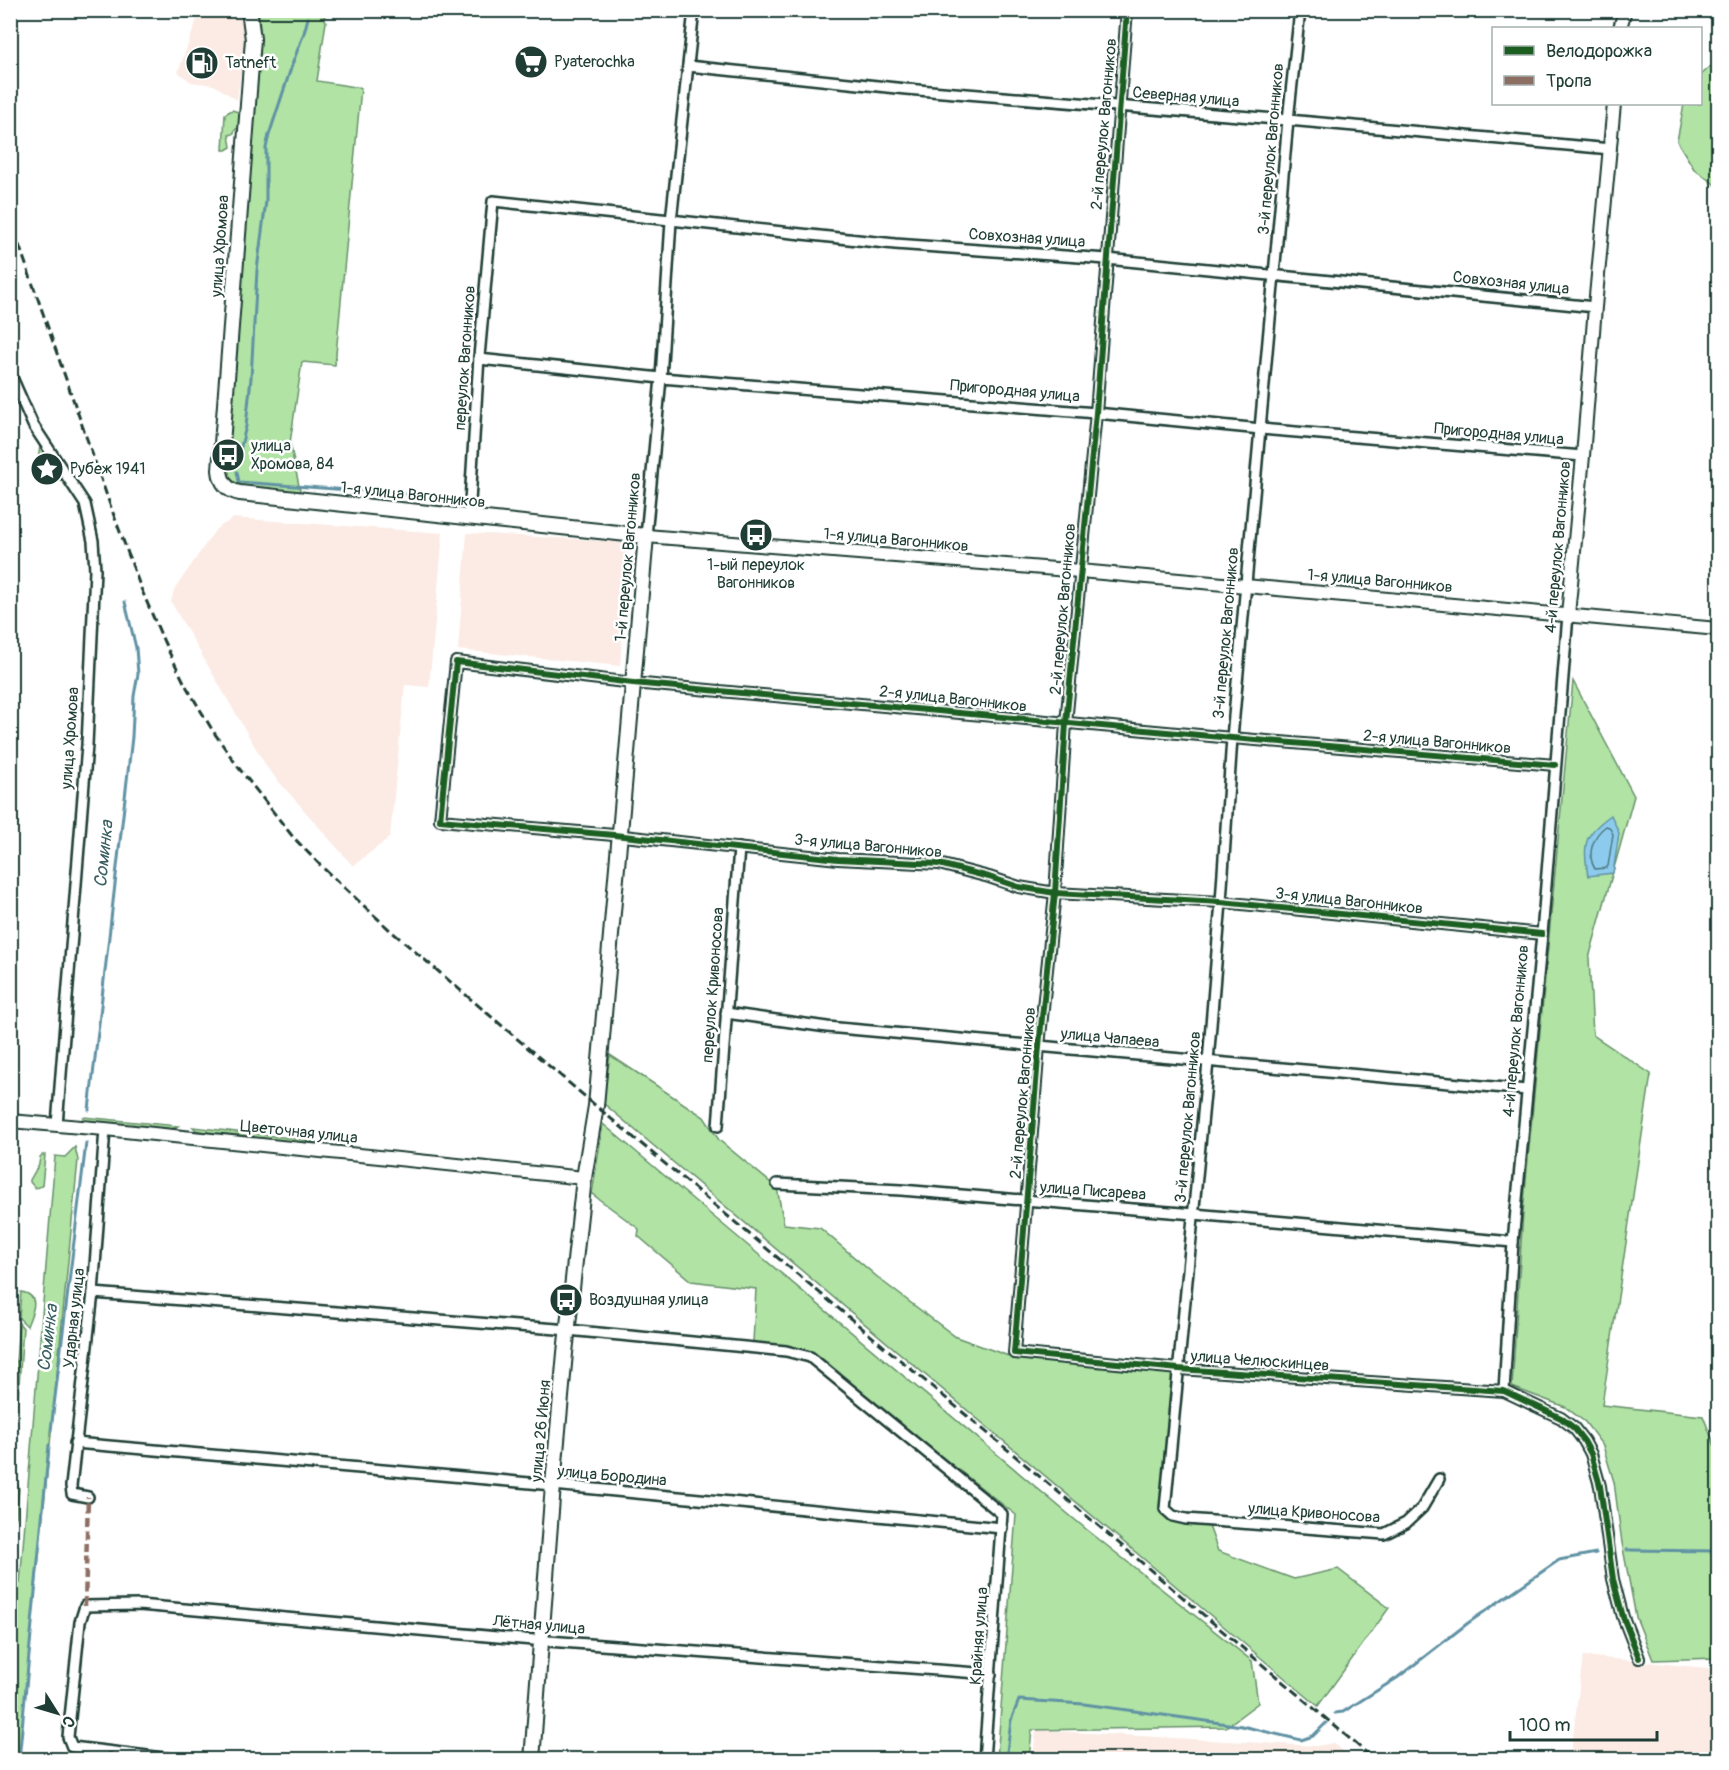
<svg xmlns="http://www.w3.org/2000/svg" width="1729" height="1770" viewBox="0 0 1729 1770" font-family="Pangolin,sans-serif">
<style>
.built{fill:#fbebe4}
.green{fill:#b0e3a4;stroke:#68906c;stroke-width:1.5}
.water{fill:#8dcbee;stroke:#6192a4;stroke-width:1.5}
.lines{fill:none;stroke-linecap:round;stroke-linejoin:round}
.shore{stroke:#4b767e;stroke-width:1.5}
.stream{stroke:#6192a4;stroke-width:3}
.minor-casing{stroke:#1f3d34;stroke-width:14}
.tertiary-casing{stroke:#1f3d34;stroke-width:16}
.secondary-casing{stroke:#1f3d34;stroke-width:18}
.minor{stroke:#fff;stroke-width:9}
.tertiary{stroke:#fff;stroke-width:12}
.secondary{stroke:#fff;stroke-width:14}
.rail{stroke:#1f3d34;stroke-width:3;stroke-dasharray:9 4.5;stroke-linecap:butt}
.quiet{stroke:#8d6e63;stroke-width:4.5;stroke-dasharray:9 4.5;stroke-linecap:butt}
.cycleway-casing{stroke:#fff;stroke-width:10}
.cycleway{stroke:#1b5e20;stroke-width:6}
.labels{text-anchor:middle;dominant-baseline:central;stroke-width:5;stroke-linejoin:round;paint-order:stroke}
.poi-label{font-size:16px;fill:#1f3d34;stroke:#fff;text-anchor:start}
.street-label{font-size:16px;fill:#1f3d34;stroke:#fff}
.water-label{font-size:18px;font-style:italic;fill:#3a6062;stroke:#fff}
</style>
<rect width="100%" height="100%" fill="#fff"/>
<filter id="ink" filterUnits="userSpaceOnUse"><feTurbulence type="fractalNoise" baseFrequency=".0167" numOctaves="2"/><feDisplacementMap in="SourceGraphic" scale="12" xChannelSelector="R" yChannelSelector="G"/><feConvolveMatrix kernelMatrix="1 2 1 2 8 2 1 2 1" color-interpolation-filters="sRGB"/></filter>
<g filter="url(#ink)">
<g class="built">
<polygon points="200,11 233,11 244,20 246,38 237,100 214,85 191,82 178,72"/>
<polygon points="234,518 443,533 429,687 405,685 390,837 353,866 268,769 171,602 174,590 216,529"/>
<polygon points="467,533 629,542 620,666 458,650"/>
<polygon points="11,1268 19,1268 11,1371 10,1268"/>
<polygon points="1583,1656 1718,1669 1718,1759 1570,1760"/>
<polygon points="1036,1730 1316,1746 1333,1743 1353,1759 1033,1759"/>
</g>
<g class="green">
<path d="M259 11H323L326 22 317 81 361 88 335 365 302 362 290 443 301 495 241 489C228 482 229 478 227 465L260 42Z"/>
<polygon points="1718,60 1718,187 1694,169 1677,141 1684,104 1700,104 1701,75"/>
<polygon points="232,110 238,112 243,119 241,129 236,129 233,134 229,135 231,147 226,150 223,150 225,114"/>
<polygon points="40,445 66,481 36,479"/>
<polygon points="1573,681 1634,796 1589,958 1593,1035 1651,1074 1602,1405 1703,1416 1718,1454 1718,1658 1653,1660 1636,1617 1622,1543 1614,1482 1603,1446 1585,1422 1565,1407 1512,1387 1523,1212"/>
<polygon points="610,1055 704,1117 719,1140 777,1188 784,1224 820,1228 882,1281 956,1337 1017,1359 1175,1372 1160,1512 1170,1520 1209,1526 1218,1551 1294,1579 1338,1569 1389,1608 1318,1706 603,1103"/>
<polygon points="83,1117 178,1126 172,1129 82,1121"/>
<polygon points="603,1124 1086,1529 1252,1661 1258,1703 1226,1727 1032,1730 1029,1759 997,1759 1016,1515 808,1352 753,1342 756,1289 691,1281 638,1236 639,1229 592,1194"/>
<polygon points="193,1127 299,1139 328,1145 203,1132 196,1130"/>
<polygon points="75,1147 78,1160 19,1759 11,1759 11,1583 20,1583 55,1156 65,1157"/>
<polygon points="42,1155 45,1155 42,1186 35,1188 30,1182 30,1180 39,1164 40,1157"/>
<path d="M21 1292C42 1295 32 1313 27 1326L19 1318Z"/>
<polygon points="19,1323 23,1328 18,1399 13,1398"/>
<polygon points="13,1402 17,1402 11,1474 10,1426"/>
<polygon points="15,1474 19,1489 16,1517 11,1522 11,1478"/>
</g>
<path class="water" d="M1611 815 1619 833 1613 873 1588 876C1583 843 1583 835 1611 815Z"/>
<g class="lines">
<path class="shore" d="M1606 826 1609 827 1613 834 1608 866 1606 868 1595 869C1586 855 1593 835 1606 826Z"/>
<g class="stream">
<polyline points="237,463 246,426 251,378 257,270 266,201 266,148 269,135 293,62 304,33 308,18"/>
<polyline points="237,472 239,482 416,495"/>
<polyline points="89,1110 132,737 134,696 138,674 136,648 125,602"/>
<polyline points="51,1430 86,1143"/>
<polyline points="1627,1550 1718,1551"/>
<polyline points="1335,1713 1343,1712 1397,1678 1468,1623 1559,1560 1596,1553"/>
<polyline points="19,1760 49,1445"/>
<polyline points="42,1760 44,1757 70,1760"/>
<polyline points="1006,1760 1011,1720 1019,1700 1084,1704 1242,1726 1301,1740 1313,1736 1326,1723"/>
</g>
<g class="minor-casing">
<g id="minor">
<polyline points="1127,10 1096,413 1066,723 1055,893 1039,1046 1014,1353 1179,1369 1504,1391 1561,1418 1574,1428 1584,1441 1591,1454 1600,1486 1613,1579 1623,1617 1639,1658"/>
<polyline points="1300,10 1288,120 1232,738 1221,902 1208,1062 1165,1509 1173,1516 1186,1519 1384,1534 1406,1523 1422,1508 1439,1479"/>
<polyline points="688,66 906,89 1288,120 1611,149"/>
<polyline points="479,359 661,378 1096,413 1261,429 1583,456"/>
<polyline points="10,373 33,425 85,504 93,541 95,570 87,745 57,1125"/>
<polyline points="469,518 479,357 493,201 895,244 1107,259 1595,307"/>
<polyline points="646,536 661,378 671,221 694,10"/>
<polyline points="1542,934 1221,902 1055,893 1019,887 989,877 939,864 838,859 614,835 440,820 456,662 633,683 1232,738 1555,765"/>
<polyline points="726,1013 827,1027 1527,1090"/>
<polyline points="718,1126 739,848"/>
<polyline points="777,1184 901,1190 1194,1214 1513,1242"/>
<polyline points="93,1293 557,1329 786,1351 810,1357 1002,1514 984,1760"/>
<polyline points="1504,1391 1513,1242 1542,934 1568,615"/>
<polyline points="75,1443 553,1485 1002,1528"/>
<polyline points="88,1497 72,1494 71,1486 93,1293 105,1129"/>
<polyline points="181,1760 72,1747 68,1737 80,1622 85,1606 139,1605 521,1639 991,1674"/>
</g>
</g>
<g class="tertiary-casing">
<g id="tertiary">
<polyline points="1620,28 1625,10"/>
<polyline points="646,536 1080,571 1718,629"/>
<polyline points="1568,615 1583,456 1595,307 1614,104"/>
<polyline points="10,1121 105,1129 584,1178"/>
</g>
</g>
<g class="secondary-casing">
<path id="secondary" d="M249 10 253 39 220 470C221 483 228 491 240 493L646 536 596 1106 584 1178 565 1353 553 1485 532 1760"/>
</g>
<use href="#minor" class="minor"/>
<use href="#tertiary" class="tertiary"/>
<use href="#secondary" class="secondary"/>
<polyline class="rail" points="10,219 109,502 140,586 164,642 186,686 213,731 238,767 293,837 322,867 391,931 596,1106 1069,1501 1375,1760"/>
<g class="quiet">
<polyline points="85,1606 88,1497"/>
<polyline points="110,1760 110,1752"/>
</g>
<g class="cycleway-casing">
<g id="cycleway">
<polyline points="1127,10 1096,413 1066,723 1055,893 1039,1046 1014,1353 1179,1369 1504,1391 1561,1418 1574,1428 1584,1441 1591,1454 1600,1486 1613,1579 1623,1617 1639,1658"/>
<polyline points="1542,934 1221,902 1055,893 1019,887 989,877 939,864 838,859 614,835 440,820 456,662 633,683 1232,738 1555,765"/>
</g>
</g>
<use href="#cycleway" class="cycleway"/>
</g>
</g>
<defs>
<g id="supermarket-disc" transform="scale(1.725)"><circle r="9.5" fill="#1f3d34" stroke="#fff"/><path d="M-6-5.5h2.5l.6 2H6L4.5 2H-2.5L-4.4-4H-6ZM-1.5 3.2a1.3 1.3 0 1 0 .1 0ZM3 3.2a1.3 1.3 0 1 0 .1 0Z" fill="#fff"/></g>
<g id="fuel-disc" transform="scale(1.725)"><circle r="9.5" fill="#1f3d34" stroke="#fff"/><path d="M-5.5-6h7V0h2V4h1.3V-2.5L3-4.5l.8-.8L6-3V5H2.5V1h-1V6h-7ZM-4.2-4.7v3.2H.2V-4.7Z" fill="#fff"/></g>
<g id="bus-disc" transform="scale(1.725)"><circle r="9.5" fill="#1f3d34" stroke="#fff"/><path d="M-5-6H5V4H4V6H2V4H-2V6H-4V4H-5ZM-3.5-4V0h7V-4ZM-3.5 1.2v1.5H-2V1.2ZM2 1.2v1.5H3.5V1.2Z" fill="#fff"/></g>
<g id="sight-disc" transform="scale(1.725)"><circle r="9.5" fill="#1f3d34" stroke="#fff"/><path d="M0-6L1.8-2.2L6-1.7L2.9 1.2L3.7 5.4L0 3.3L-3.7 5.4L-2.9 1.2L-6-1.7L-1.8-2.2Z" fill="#fff"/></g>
</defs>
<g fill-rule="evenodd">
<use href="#supermarket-disc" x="531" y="62"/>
<use href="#fuel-disc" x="202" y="63"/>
<use href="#bus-disc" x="228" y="455"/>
<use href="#sight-disc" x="47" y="469"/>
<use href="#bus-disc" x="756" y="535"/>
<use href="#bus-disc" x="566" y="1300"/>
</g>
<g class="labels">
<g class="poi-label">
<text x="554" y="62">Pyaterochka</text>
<text x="225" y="63">Tatneft</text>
<text x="251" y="446">улица<tspan x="251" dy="18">Хромова, 84</tspan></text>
<text x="70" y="469">Рубеж 1941</text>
<text x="756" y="565" text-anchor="middle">1-ый переулок<tspan x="756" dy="18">Вагонников</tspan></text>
<text x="589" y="1300">Воздушная улица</text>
</g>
<g class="street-label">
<text transform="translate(1186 97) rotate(5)">Северная улица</text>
<text transform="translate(1104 124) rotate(-85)">2-й переулок Вагонников</text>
<text transform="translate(1271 149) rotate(-85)">3-й переулок Вагонников</text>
<text transform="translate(1027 238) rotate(4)">Совхозная улица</text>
<text transform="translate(220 246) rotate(-86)">улица Хромова</text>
<text transform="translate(1511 283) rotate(6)">Совхозная улица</text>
<text transform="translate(465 358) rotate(-86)">переулок Вагонников</text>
<text transform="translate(1015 391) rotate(5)">Пригородная улица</text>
<text transform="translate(1499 434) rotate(5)">Пригородная улица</text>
<text transform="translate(413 495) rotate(6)">1-я улица Вагонников</text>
<text transform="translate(896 540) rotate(5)">1-я улица Вагонников</text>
<text transform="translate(1558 547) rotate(-85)">4-й переулок Вагонников</text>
<text transform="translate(628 557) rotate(-85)">1-й переулок Вагонников</text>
<text transform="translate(1380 581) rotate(5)">1-я улица Вагонников</text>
<text transform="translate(1063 609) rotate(-85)">2-й переулок Вагонников</text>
<text transform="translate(1226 633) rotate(-85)">3-й переулок Вагонников</text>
<text transform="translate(953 699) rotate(6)">2-я улица Вагонников</text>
<text transform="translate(70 738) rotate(-86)">улица Хромова</text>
<text transform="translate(1437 742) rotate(5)">2-я улица Вагонников</text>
<text transform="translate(868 846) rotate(5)">3-я улица Вагонников</text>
<text transform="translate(1349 901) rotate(6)">3-я улица Вагонников</text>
<text transform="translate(713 985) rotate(-86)">переулок Кривоносова</text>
<text transform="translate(1516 1031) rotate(-85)">4-й переулок Вагонников</text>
<text transform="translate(1110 1038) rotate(5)">улица Чапаева</text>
<text transform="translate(1023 1093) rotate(-85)">2-й переулок Вагонников</text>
<text transform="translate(1188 1117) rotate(-85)">3-й переулок Вагонников</text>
<text transform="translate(299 1132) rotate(6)">Цветочная улица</text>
<text transform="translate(1093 1191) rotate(4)">улица Писарева</text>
<text transform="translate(74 1318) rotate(-84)">Ударная улица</text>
<text transform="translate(1260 1361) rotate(4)">улица Челюскинцев</text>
<text transform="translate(541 1431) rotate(-85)">улица 26 Июня</text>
<text transform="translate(612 1476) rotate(5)">улица Бородина</text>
<text transform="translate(1314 1513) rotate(4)">улица Кривоносова</text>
<text transform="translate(539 1625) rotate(5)">Лётная улица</text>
<text transform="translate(979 1636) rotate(-86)">Крайняя улица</text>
</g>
<g class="water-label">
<text transform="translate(104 854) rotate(-84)">Соминка</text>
<text transform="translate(48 1338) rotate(-83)">Соминка</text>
</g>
</g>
<rect width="1729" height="1770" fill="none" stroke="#fff" stroke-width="36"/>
<rect x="18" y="18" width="1693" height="1734" fill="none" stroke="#1f3d34" stroke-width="2" filter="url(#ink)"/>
<rect x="1492" y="27" width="210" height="78" fill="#ffffff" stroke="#a5b1ae" stroke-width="1.5"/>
<rect x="1504" y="46" width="30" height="9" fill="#1b5e20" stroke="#a5b1ae" stroke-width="1.5"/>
<text x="1546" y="57" font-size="18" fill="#1f3d34">Велодорожка</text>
<rect x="1504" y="76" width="30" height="9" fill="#8d6e63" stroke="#a5b1ae" stroke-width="1.5"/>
<text x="1546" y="87" font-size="18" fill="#1f3d34">Тропа</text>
<g transform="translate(57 1713) rotate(127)" stroke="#ffffff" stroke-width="4.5" paint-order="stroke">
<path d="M0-4.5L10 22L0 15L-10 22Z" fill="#1f3d34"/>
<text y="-9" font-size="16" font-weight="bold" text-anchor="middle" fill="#1f3d34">С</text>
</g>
<path d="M1510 1731v9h147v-9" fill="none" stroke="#1f3d34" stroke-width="3"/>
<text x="1519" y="1731" font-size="18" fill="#1f3d34" stroke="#ffffff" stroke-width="4.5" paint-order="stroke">100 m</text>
</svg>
